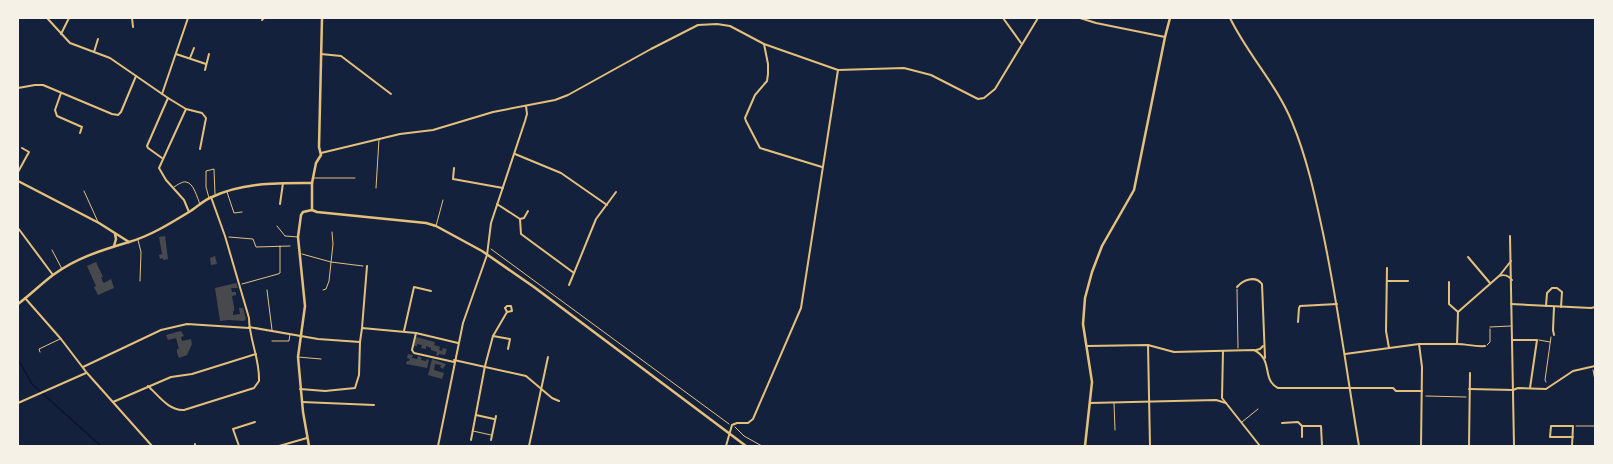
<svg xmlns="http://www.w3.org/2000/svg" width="1613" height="464" viewBox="0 0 1613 464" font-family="Lato,sans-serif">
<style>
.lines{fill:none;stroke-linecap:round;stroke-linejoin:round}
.stream{stroke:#0b132b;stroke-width:1.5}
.building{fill:#48494c}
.path{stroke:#e5c07b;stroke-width:1}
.service{stroke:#e5c07b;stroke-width:1}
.minor{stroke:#e5c07b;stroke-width:2}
.tertiary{stroke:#e5c07b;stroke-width:2.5}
.secondary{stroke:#e5c07b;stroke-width:2.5}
</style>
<rect width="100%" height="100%" fill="#14213d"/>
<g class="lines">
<polyline class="stream" points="18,359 32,384 101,446"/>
</g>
<g class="building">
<polygon points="165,236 168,259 163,260 163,258 160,259 159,255 162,254 159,237"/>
<polygon points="215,256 217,264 211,265 210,258"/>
<polygon points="96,262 103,277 101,277 103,282 104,283 111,279 114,288 98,295 94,287 96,286 87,266"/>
<polygon points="236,283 238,288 231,288 232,292 236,292 236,295 232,296 234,307 234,311 233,311 233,315 240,314 239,308 243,308 246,319 244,321 229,320 220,321 215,288"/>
<polygon points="181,331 184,336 181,337 182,341 191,339 192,344 187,355 179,358 177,353 177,349 179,349 176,338 168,340 166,335"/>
<polygon points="416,337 435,342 434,345 440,347 439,350 442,351 443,348 447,349 445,355 439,354 438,356 436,355 437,352 431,350 431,348 426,346 426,349 421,348 422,345 417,344 417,346 414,346"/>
<polygon points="408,354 413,355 412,358 417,359 418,356 422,358 421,360 426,361 427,359 429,360 427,368 406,364 407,361 409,361 410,359 407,358"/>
<polygon points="432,359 446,364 443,369 440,367 441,365 435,364 434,370 444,373 442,379 428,375"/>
</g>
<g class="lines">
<g class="path">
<polyline points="229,237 253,239 256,247 290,246"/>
<polyline points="491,249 729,424"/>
<polyline points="302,254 331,262 363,266"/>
<polyline points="242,284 278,274 280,273 280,246"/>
<polyline points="1237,289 1238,348"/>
<polyline points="323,290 326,289 329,281 333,244 332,232"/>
<polyline points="1539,340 1550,342"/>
<polyline points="1487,345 1490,342 1490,329"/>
<polyline points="1593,370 1595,380"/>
<polyline points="1546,382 1545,380 1551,337"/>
<polyline points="1426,396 1466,397"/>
<polyline points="1576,426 1595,426"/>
<polyline points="735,427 744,436 762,446"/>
</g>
<g class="service">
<polyline points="313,178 355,178"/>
<path d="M174 187C177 185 183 181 186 182 194 183 197 198 200 204"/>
<polyline points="376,188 379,139"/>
<polyline points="84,191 98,222"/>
<polyline points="227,192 234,213 242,212"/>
<polyline points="209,198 206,187 206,171 214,169 215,194"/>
<polyline points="277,226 285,236 298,237"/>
<polyline points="436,226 443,200"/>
<polyline points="138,240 141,252 140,281"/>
<polyline points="52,250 62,269"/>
<polyline points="267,290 272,330"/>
<polyline points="1490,327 1511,326"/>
<polyline points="272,341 289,341 290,334"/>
<polyline points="40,352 39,349 60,339"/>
<polyline points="298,357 321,359"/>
<polyline points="1114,403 1115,430"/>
<polyline points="1242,422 1258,409"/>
<polyline points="473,431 491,435"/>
</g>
<g class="minor">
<polyline points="47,18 70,43 110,58 168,98 186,109 159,168 166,180 184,200 189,212"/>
<polyline points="132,18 133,27"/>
<polyline points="1003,18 1021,43"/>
<polyline points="1080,18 1096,23 1165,37"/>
<path d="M1230 18C1248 55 1277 85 1292 122 1307 158 1315 196 1323 233 1338 304 1347 375 1359 446"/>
<polyline points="262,20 264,18"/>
<polyline points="61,34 69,18"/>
<polyline points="764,44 768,64 768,74 767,81 755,95 745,118 746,121 760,148 822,167"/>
<polyline points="94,52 98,39"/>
<polyline points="176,54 206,64"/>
<polyline points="321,54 341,56 391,94"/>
<polyline points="190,58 194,48"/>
<polyline points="205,70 209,54"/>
<polyline points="18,88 35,85 43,85 112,114 118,115 121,112 136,76"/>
<polyline points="61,93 55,110 57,116 82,127 80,133"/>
<polyline points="162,94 188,18"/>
<polyline points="186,109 202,113 206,118 200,149"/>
<polyline points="321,153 400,134 433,130 493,112 555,100 568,95 651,49 698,25 717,24 730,26 764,44 838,70 904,68 931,75 978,99 984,98 995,89 1038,18"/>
<polyline points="515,154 561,173 607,205"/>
<polyline points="162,158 148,148 147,146 168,98"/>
<polyline points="454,168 453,179 503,188"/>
<polyline points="18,172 29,152 22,148"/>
<polyline points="280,204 283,183"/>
<polyline points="497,204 520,219 521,234 574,273 596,219 616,192"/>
<polyline points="520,219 524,218 528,211"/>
<polyline points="18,228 53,275"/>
<polyline points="1510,236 1514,446"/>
<polyline points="1468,257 1490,283"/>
<polyline points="1387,268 1386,331 1389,348"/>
<polyline points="1500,275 1511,261"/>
<polyline points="1387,281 1408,281"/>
<polyline points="1449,282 1449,304 1458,312"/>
<polyline points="569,285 574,273"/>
<path d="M1237 287C1243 280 1255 275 1262 284L1265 358"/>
<polyline points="25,298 61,339 87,373 152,446"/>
<polyline points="1511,304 1591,308 1595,307"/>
<polyline points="1546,306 1547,293 1552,288 1557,288 1562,292 1561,307"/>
<polyline points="1554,307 1553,330 1554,335"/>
<polyline points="1298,322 1299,308 1300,306 1337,304"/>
<polyline points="249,327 318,339 360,342 362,328 416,333 458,343"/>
<polyline points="362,328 367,266"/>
<polyline points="404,331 414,287 431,291"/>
<polyline points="416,333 412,350 414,353 454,362"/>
<polyline points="493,336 510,339 508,349"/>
<polyline points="1512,340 1537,340 1530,388"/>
<polyline points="1419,344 1422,367 1421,446"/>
<path d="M1457 344C1467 344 1475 347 1485 346"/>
<polyline points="1148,345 1150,446"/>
<path d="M1087 346 1148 345 1174 352 1254 350C1274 360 1261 379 1278 388H1393L1396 391H1422"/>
<polyline points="1256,350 1260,349 1263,346"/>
<polyline points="1223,351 1222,398 1260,446"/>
<path d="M1345 354 1419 344H1457L1458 312 1499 276C1504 274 1509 276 1512 280"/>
<polyline points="454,360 526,376 552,398 559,401"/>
<polyline points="83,367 161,330 187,324 249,328"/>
<path d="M148 386C159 396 169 411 184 410L254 388 259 381C260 359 249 339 249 318L225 236 211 197"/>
<polyline points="300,389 325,391 355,388 359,375 360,342"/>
<polyline points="1469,389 1513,390 1518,388 1546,389 1573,371 1595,366"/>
<polyline points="113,402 171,377 192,374 256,354"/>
<polyline points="302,402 374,405"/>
<polyline points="18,403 86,373"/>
<polyline points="1090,403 1216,400 1226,403"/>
<polyline points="476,415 494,419"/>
<polyline points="1282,423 1298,422 1302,426 1321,426 1322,446"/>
<polyline points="1302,426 1302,437"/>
<polyline points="471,440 485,366 493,336 507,312 512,311 511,306 507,306 505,308 507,312"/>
<polyline points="491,440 496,416"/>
<polyline points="195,444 195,446"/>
<polyline points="239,446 233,429 255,422"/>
<polyline points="279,446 307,438"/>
<polyline points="438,446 463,323 487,255 491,223 525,121 527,114 526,106"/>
<polyline points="529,446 548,357"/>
<polyline points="726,446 732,425 737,423 748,423 753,419 801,308 838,70"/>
<polyline points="1469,446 1470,373"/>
<polyline points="1572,446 1573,426 1551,426 1550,437 1573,437"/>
</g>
<g class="tertiary">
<polyline points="312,183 316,163 321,155 319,147 322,18"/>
<polyline points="114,246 116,239 115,234"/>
<path d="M18 304C30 295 41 284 53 275 76 258 102 250 129 242"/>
<polyline points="309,446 303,412 298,357 305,306 298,237 301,215 303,212 312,210"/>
<polyline points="1085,446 1092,382 1083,324 1085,298 1092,272 1102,246 1134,190 1165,37 1170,18"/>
</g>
<path class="secondary" d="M18 181 99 223 129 242C150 236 171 223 189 212 197 207 204 200 212 197 243 182 279 183 312 183V210L317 212 426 223 436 226 482 251 534 287 746 446"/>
</g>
<rect width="1613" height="464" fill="none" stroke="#f6f1e7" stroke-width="38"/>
</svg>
